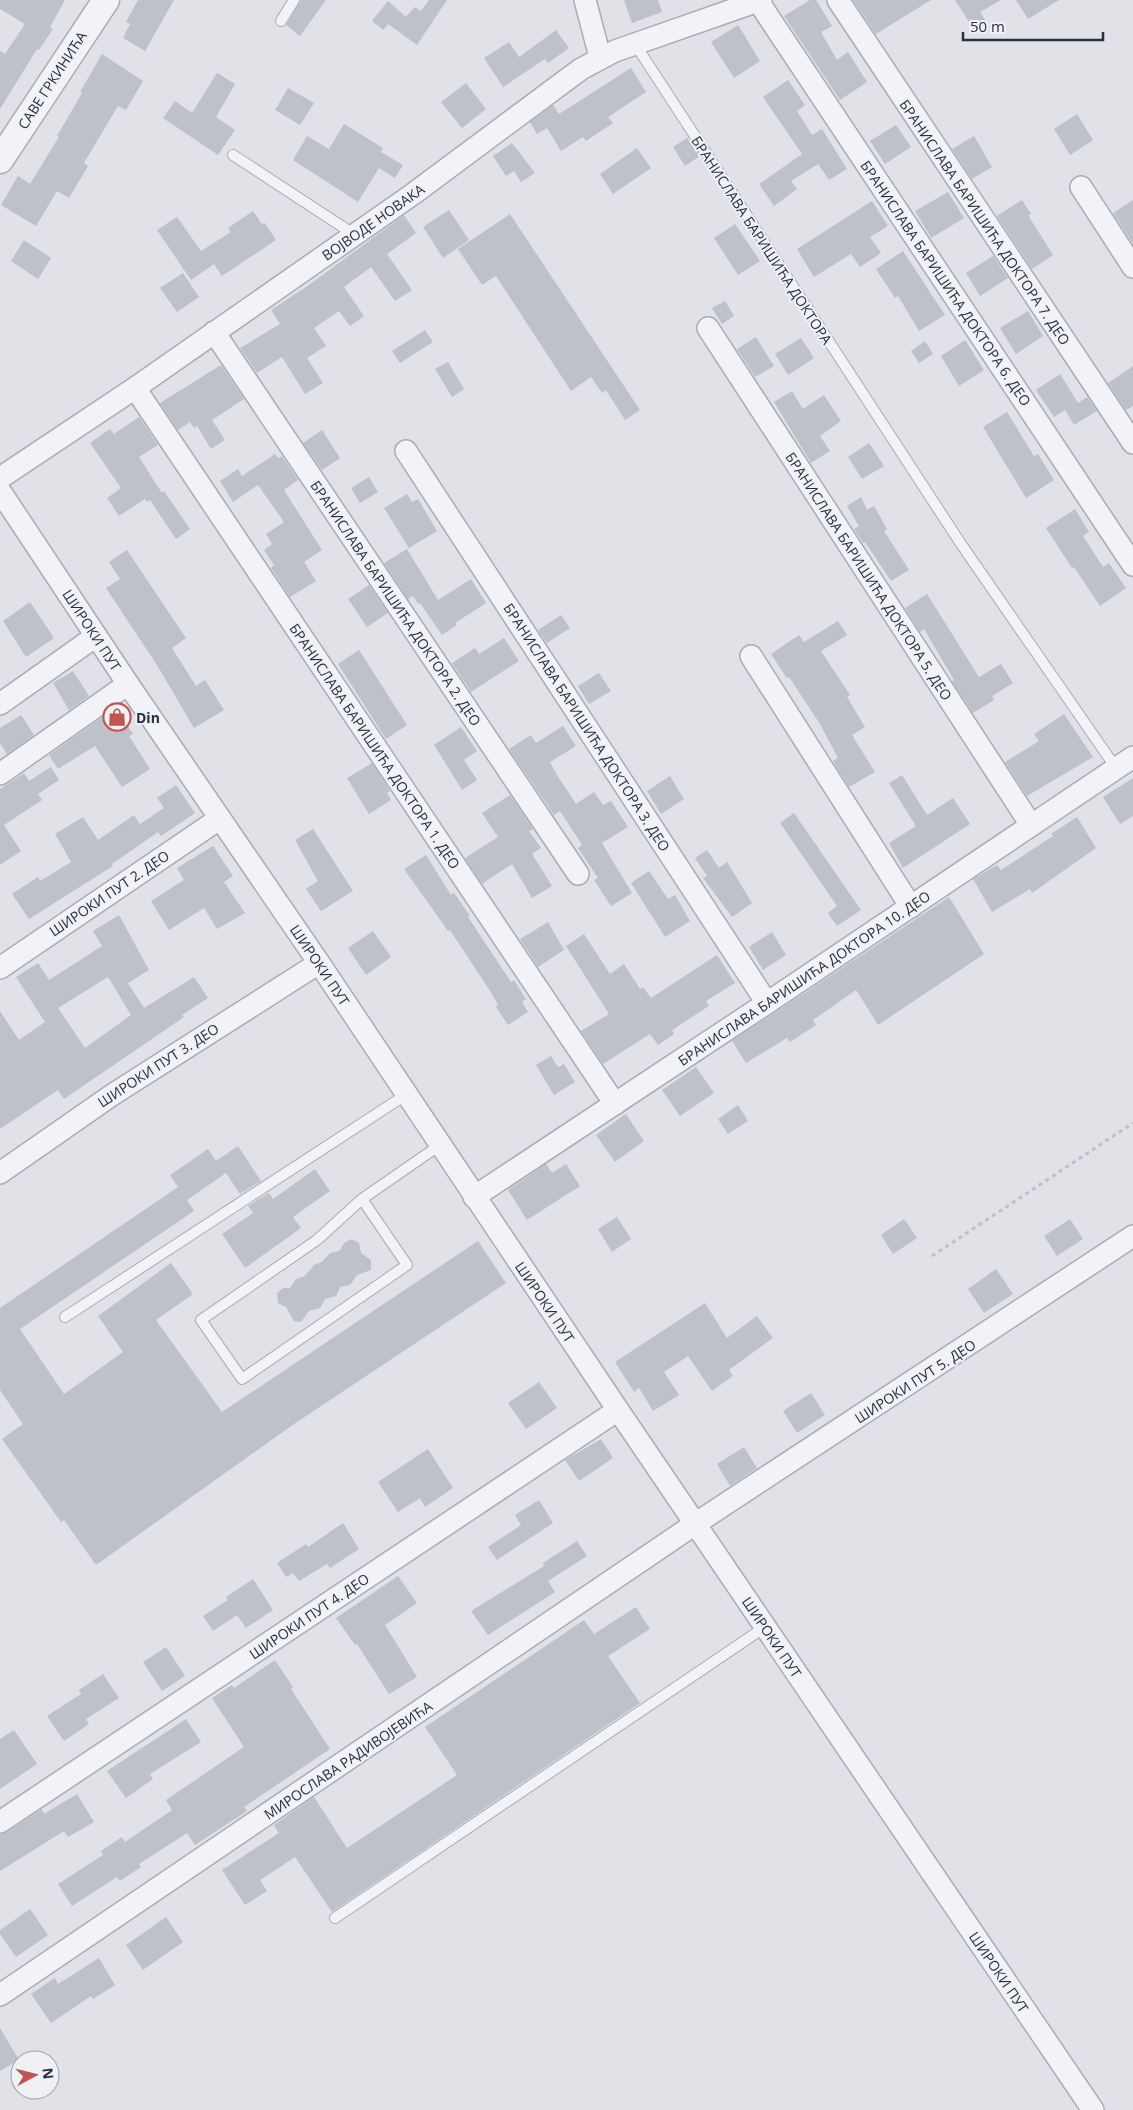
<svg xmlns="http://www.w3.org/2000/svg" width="1133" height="2110" viewBox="0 0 1133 2110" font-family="'Open Sans',sans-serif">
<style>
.building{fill:#bec0ca;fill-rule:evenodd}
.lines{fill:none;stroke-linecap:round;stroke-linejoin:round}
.service-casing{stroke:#a9acb5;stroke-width:12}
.minor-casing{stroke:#a9acb5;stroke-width:24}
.tertiary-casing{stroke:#a9acb5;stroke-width:29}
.path{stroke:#bec0c6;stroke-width:3;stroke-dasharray:4 4;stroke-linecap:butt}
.service{stroke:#f2f3f6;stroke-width:10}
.minor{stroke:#f2f3f6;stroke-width:21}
.tertiary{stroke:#f2f3f6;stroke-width:26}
.labels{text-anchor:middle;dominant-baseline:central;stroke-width:4;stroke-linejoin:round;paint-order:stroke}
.street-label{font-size:14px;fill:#2a2e3d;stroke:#eff1f5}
.poi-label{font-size:14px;font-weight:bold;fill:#2a2e3d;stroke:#eff1f5;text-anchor:start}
</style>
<rect width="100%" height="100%" fill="#e0e2e8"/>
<g class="building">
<polygon points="0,0 65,0 50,27 53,29 39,50 37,49 0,109 0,51 5,54 25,24 0,9"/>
<polygon points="138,0 174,0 145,51 123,38 130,24 126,22"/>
<polygon points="301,0 326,0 300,36 286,25"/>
<polygon points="429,0 447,0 417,45 388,24 383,30 372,21 388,1 406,17 415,7 421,11"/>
<polygon points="624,0 658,0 662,12 632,23"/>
<polygon points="810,0 816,0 832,26 821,32 837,60 848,52 867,82 840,100 784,16"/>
<polygon points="853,0 931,0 876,34"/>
<polygon points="955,0 1001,0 980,12 987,23 975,31"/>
<polygon points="1016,0 1059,0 1028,19"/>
<polygon points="738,25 760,61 734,78 711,42"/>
<polygon points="556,30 569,48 548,63 545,59 503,87 484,58 509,42 519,57"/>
<polygon points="102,54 143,81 126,110 118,106 84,163 88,166 69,198 57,191 36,226 1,205 18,176 30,184 59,137 57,136 82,93 80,92"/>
<polygon points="631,68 646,92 608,117 613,123 586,141 583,137 561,151 547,128 537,134 530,122 553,105 559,114"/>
<polygon points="217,73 235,84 216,117 235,130 218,155 163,118 175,101 192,113"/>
<polygon points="788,80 805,105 797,111 812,135 822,129 847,169 829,180 818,164 791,181 797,189 774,206 759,184 802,154 763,97"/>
<polygon points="466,83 486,109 462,128 441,102"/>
<polygon points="288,88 314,103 300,125 275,110"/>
<polygon points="1077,114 1093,140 1070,155 1054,129"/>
<polygon points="344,124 383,148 381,152 403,165 395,178 379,168 358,202 293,160 307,136 329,149"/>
<polygon points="896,125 911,147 885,164 870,141"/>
<polygon points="974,136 992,167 972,179 952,149"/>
<polygon points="687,138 700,156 685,166 673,147"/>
<polygon points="512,143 535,173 521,182 514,171 506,176 493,156"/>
<polygon points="637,148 651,168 613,194 600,174"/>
<polygon points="948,192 964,218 931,238 915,211"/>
<polygon points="1022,200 1031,214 1028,215 1053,255 1032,269 997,216"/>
<polygon points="1133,200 1133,244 1113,213"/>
<polygon points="872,201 888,226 870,237 881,253 860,267 851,254 814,277 797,249"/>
<polygon points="449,210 469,240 443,258 423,227"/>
<polygon points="253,211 262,224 265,223 276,240 222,276 214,264 191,280 157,230 177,217 201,251 231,232 228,228"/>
<polygon points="510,214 640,410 625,420 606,390 602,393 591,377 571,391 496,276 482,285 458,249"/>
<polygon points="404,215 416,233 387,254 412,290 395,301 371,267 344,287 364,316 350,326 339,311 314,328 326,346 307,358 323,383 305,394 282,357 257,373 240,348 280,324 271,310 309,285"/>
<polygon points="735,224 760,261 738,275 714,238"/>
<polygon points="24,240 51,258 38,279 11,261"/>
<polygon points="903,251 945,315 919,331 898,296 895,298 876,269"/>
<polygon points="993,256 1008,278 980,296 966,273"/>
<polygon points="183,273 199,297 177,312 160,288"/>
<polygon points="725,301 734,316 722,324 712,308"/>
<polygon points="1028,311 1043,336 1016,354 1000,328"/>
<polygon points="425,330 433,342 400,363 392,351"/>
<polygon points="756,337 774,366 755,377 737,349"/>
<polygon points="801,338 814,358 788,375 775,354"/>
<polygon points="965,340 984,370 959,386 941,356"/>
<polygon points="925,341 933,354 919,363 911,351"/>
<polygon points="448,362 464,389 452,397 435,369"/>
<polygon points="221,365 244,399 212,420 225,440 211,449 197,426 194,428 190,422 178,430 160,403"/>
<polygon points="1133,366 1133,406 1126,410 1108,383"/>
<polygon points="1060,374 1078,403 1087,397 1097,411 1074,425 1065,410 1054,417 1036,390"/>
<polygon points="792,391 803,409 824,395 841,421 820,436 830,451 811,463 774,402"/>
<polygon points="1007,412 1034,456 1038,454 1054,480 1026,498 983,427"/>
<polygon points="139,417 158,445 139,457 162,493 164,491 190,529 176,539 150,500 147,502 145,499 119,516 107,498 121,488 90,443 110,429 114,434"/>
<polygon points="322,430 340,458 322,470 303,443"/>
<polygon points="869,443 884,466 862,479 848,457"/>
<polygon points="275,454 278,458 282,456 298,480 284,490 322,550 304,562 316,581 290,597 271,568 274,565 264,550 272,544 266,534 284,522 258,485 233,502 220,481 238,469 242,476"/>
<polygon points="369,477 378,492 360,503 351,488"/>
<polygon points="407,494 412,502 418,499 437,531 409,548 384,508"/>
<polygon points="861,497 867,510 874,506 887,529 884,531 909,570 891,581 865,542 863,543 854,529 859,526 847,506"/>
<polygon points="1075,509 1089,532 1083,536 1103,567 1109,563 1126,588 1100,606 1074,567 1072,568 1046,528"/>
<polygon points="407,549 438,600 471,579 486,603 455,623 457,625 442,635 420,603 418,604 413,596 408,599 384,563"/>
<polygon points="127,550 186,638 172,648 196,686 205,680 224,710 194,728 157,665 106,588 120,579 109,562"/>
<polygon points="369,585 388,613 367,627 348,599"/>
<polygon points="927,594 979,677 1001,664 1013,683 992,696 994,700 973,713 952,681 954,680 924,629 920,632 905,608"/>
<polygon points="30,602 54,638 26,657 3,621"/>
<polygon points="561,615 570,628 547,643 538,630"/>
<polygon points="838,621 847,635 821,651 850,695 847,697 865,727 852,735 875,772 849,787 833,761 838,758 820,724 789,677 787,678 771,654 799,635 804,642"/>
<polygon points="504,638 519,661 471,692 452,663 475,648 479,654"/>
<polygon points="359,650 407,725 386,739 338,664"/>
<polygon points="73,671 89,696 69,710 53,683"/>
<polygon points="599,673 611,691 589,704 578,686"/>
<polygon points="111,711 119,724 124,720 133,734 129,736 150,769 122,787 95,746 58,769 49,755"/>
<polygon points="1064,714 1093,757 1027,796 1005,762 1039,741 1034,734"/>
<polygon points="21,715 34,735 7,754 0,743 0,728"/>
<polygon points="563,726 576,746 550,762 557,775 576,804 594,792 603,805 611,801 628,827 602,843 632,893 611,906 594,880 598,878 578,848 582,845 560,811 554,815 509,749 531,735 536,743"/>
<polygon points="461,727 477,751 464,760 477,780 462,790 434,745"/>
<polygon points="372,763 390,791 387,793 391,800 369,814 347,778"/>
<polygon points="51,767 59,780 38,794 42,800 4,825 21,851 0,865 0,789 24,773 29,781"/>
<polygon points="902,775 927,815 953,798 970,824 903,868 889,843 916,826 889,783"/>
<polygon points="670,776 684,799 661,814 647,791"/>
<polygon points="1133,778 1133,816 1120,824 1103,797"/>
<polygon points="176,785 195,813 161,836 158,832 112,864 113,866 29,919 12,894 38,877 40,881 71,862 55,834 83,817 98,840 134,815 140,824 164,808 157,798"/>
<polygon points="510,795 533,829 529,831 541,848 532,854 552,886 532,898 512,864 482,884 465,858 498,837 482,813"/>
<polygon points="794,813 861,910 837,926 828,913 837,906 780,823"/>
<polygon points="1077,817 1096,848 1032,893 1030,889 992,912 973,879 997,865 1001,870 1053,836 1051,834"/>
<polygon points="313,829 353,891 321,911 306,889 318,881 295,840"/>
<polygon points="213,846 233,876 224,882 245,913 217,929 204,908 169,930 151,901 184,880 177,868"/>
<polygon points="707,850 719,868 727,862 752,903 732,917 703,878 707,876 695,858"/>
<polygon points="426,855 451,895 454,893 470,916 468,917 511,982 514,980 526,999 522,1002 528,1012 508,1025 496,1007 498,1005 492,994 450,930 448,931 404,869"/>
<polygon points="649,871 668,899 675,895 690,921 665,937 631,883"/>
<polygon points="949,897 984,954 878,1025 856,990 813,1020 816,1025 790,1042 787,1038 746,1063 732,1041"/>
<path d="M119 915 149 970 128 983 144 1008 194 977 208 998 182 1015 184 1017 64 1099 58 1090 0 1129V1011L19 1040 45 1022 16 977 38 963 49 980 102 946 93 931ZM108 977 131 1015 85 1048 58 1008Z"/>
<polygon points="548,922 564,950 538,967 520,939"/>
<polygon points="373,931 391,957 366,975 348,948"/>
<polygon points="772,932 786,955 763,970 749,947"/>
<polygon points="584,934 610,974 624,964 640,989 643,987 651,998 717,955 735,983 706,1001 709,1006 672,1030 674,1034 658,1045 650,1034 603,1064 581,1031 609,1014 566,946"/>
<polygon points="551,1056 558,1067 564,1064 575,1082 554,1095 536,1065"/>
<polygon points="696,1067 714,1093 680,1116 662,1090"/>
<polygon points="738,1105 748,1121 728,1134 718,1119"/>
<polygon points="626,1114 644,1141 615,1162 596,1135"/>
<polygon points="238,1146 261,1181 240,1194 226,1173 187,1200 194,1211 20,1329 64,1394 123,1352 98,1316 171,1263 193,1294 156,1320 222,1412 478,1241 506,1283 294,1424 96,1565 64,1520 61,1522 2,1439 23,1424 0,1390 0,1308 178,1187 170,1175 208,1149 216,1161"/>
<polygon points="546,1164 552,1173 566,1164 580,1186 527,1220 508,1190"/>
<polygon points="315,1169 330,1191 293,1217 301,1228 245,1268 222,1234 253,1213 248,1206 269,1193 273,1199"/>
<polygon points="617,1217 631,1239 612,1252 598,1229"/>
<polygon points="904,1219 917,1238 893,1254 881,1235"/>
<polygon points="1070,1219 1083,1239 1057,1256 1044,1236"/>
<polygon points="352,1239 359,1243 361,1253 371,1260 371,1270 357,1275 350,1285 340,1287 336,1296 325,1299 320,1308 309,1311 301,1322 294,1321 286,1307 278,1303 277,1293 283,1288 290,1288 296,1279 305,1276 314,1265 322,1262 330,1253 339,1251 345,1242"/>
<polygon points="996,1269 1013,1294 984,1313 968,1289"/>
<polygon points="705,1303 727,1338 757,1316 773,1338 729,1370 733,1376 712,1391 688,1356 664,1372 679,1395 653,1411 639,1388 634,1392 615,1362"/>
<polygon points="539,1382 557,1408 526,1429 508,1403"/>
<polygon points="811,1393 825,1415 797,1433 783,1411"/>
<polygon points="601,1439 613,1458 579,1481 565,1460"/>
<polygon points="744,1447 757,1468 730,1486 717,1464"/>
<polygon points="428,1449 453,1488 425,1507 420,1498 398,1512 378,1482"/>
<polygon points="539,1500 553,1523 497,1560 488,1547 521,1525 515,1515"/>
<polygon points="343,1523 359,1549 330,1568 327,1564 299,1581 293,1573 286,1577 277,1563 306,1544 308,1547"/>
<polygon points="577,1541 587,1556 548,1581 555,1592 488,1635 471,1611 544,1566 543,1563"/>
<polygon points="398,1576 417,1603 385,1625 417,1677 389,1694 357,1644 355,1645 336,1618"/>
<polygon points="253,1579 273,1610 246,1628 237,1615 213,1631 203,1616 228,1600 226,1597"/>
<polygon points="636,1607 650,1629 608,1656 640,1703 332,1912 295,1857 260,1880 267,1891 245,1905 222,1870 279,1833 274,1825 314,1797 347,1848 457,1775 425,1727 584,1620 594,1634"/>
<polygon points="166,1647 185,1676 162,1691 143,1662"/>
<polygon points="275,1660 293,1687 291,1689 330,1749 244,1807 247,1811 195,1845 187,1833 139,1864 141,1867 120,1881 117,1877 72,1906 58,1884 103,1855 101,1851 122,1837 125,1842 172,1810 166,1800 244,1747 212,1698 232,1685 234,1688"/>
<polygon points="103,1674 119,1698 86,1719 89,1724 64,1741 47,1716 81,1694 79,1690"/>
<polygon points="186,1719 201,1742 150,1774 153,1779 126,1798 107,1771"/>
<polygon points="14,1730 37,1764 0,1789 0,1739"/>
<polygon points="77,1794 94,1822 68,1837 64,1831 0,1871 0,1834 7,1832 42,1809 44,1814"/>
<polygon points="30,1909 48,1935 16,1957 0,1934 0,1930"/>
<polygon points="166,1917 183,1942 143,1970 126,1945"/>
<polygon points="99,1958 115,1985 93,1999 91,1996 51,2023 31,1994 55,1978 58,1984"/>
<polygon points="0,2028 19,2060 0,2071"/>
</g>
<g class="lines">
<g class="service-casing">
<g id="service">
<polyline points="281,21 294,0"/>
<polyline points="635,44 961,544 1116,768"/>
<polyline points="233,155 355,235"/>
<polyline points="362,1199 407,1265 242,1379 201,1320 317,1240 362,1199 440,1145"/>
<polyline points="65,1317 407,1094"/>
<polyline points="335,1918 765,1627"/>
</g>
</g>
<g class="minor-casing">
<g id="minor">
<polyline points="585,0 600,57"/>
<polyline points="838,0 1133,443"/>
<polyline points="758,1 1133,565"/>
<polyline points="1081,187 1133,267"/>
<polyline points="708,328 1031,825"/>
<polyline points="214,332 578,874"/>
<polyline points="135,388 615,1104"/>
<polyline points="406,451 767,1003"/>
<polyline points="0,478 135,388 413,194 581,69 615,51 761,0"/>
<polyline points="0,491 128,684 319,963 618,1410 1093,2110"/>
<polyline points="751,656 911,907"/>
<polyline points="0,704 96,636"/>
<polyline points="0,774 128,684"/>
<polyline points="0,968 219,819"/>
<polyline points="0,1173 112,1095 319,963"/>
<polyline points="474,1197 767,1003 1133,757"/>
<polyline points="0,1822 618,1410"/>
<polyline points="0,1995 695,1524 1133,1236"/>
</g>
</g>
<g class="tertiary-casing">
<polyline id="tertiary" points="0,160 106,0"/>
</g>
<polyline class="path" points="932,1256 1133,1123"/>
<use href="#service" class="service"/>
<use href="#minor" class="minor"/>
<use href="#tertiary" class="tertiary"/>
</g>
<defs>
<g id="shop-ring" transform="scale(1.4375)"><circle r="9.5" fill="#eff1f5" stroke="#c15451" stroke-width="1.5"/><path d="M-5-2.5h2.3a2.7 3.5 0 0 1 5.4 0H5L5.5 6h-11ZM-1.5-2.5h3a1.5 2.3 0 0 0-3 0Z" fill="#c15451"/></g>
</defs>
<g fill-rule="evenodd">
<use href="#shop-ring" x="117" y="717"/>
</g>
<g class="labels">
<g class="street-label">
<text transform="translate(52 80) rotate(-57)">САВЕ ГРКИНИЋА</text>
<text transform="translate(373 222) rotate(-35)">ВОЈВОДЕ НОВАКА</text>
<text transform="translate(985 222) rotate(56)">БРАНИСЛАВА БАРИШИЋА ДОКТОРА 7. ДЕО</text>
<text transform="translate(762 240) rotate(57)">БРАНИСЛАВА БАРИШИЋА ДОКТОРА</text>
<text transform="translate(946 283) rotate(56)">БРАНИСЛАВА БАРИШИЋА ДОКТОРА 6. ДЕО</text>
<text transform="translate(869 576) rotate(57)">БРАНИСЛАВА БАРИШИЋА ДОКТОРА 5. ДЕО</text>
<text transform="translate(396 603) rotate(56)">БРАНИСЛАВА БАРИШИЋА ДОКТОРА 2. ДЕО</text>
<text transform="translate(92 630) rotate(57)">ШИРОКИ ПУТ</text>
<text transform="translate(587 727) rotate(57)">БРАНИСЛАВА БАРИШИЋА ДОКТОРА 3. ДЕО</text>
<text transform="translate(375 746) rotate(56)">БРАНИСЛАВА БАРИШИЋА ДОКТОРА 1. ДЕО</text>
<text transform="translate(109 893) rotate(-34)">ШИРОКИ ПУТ 2. ДЕО</text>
<text transform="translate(320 965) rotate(56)">ШИРОКИ ПУТ</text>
<text transform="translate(804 978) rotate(-34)">БРАНИСЛАВА БАРИШИЋА ДОКТОРА 10. ДЕО</text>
<text transform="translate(158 1065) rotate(-33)">ШИРОКИ ПУТ 3. ДЕО</text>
<text transform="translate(545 1302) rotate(56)">ШИРОКИ ПУТ</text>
<text transform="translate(915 1381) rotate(-33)">ШИРОКИ ПУТ 5. ДЕО</text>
<text transform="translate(309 1616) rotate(-34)">ШИРОКИ ПУТ 4. ДЕО</text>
<text transform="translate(772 1637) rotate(56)">ШИРОКИ ПУТ</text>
<text transform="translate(348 1760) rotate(-34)">МИРОСЛАВА РАДИВОЈЕВИЋА</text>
<text transform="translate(999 1972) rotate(56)">ШИРОКИ ПУТ</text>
</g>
<g class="poi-label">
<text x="136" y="717">Din</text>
</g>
</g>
<g transform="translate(35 2075) rotate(83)"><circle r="24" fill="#eff1f5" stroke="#a0a3ab"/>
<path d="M0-4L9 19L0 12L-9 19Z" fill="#c15451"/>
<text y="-8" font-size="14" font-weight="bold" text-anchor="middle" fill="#2a2e3d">N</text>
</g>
<path d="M963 32v8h140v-8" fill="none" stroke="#2a2e3d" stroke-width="2.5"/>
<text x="970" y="32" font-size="15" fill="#2a2e3d" stroke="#eff1f5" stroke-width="4" paint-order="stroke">50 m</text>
</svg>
